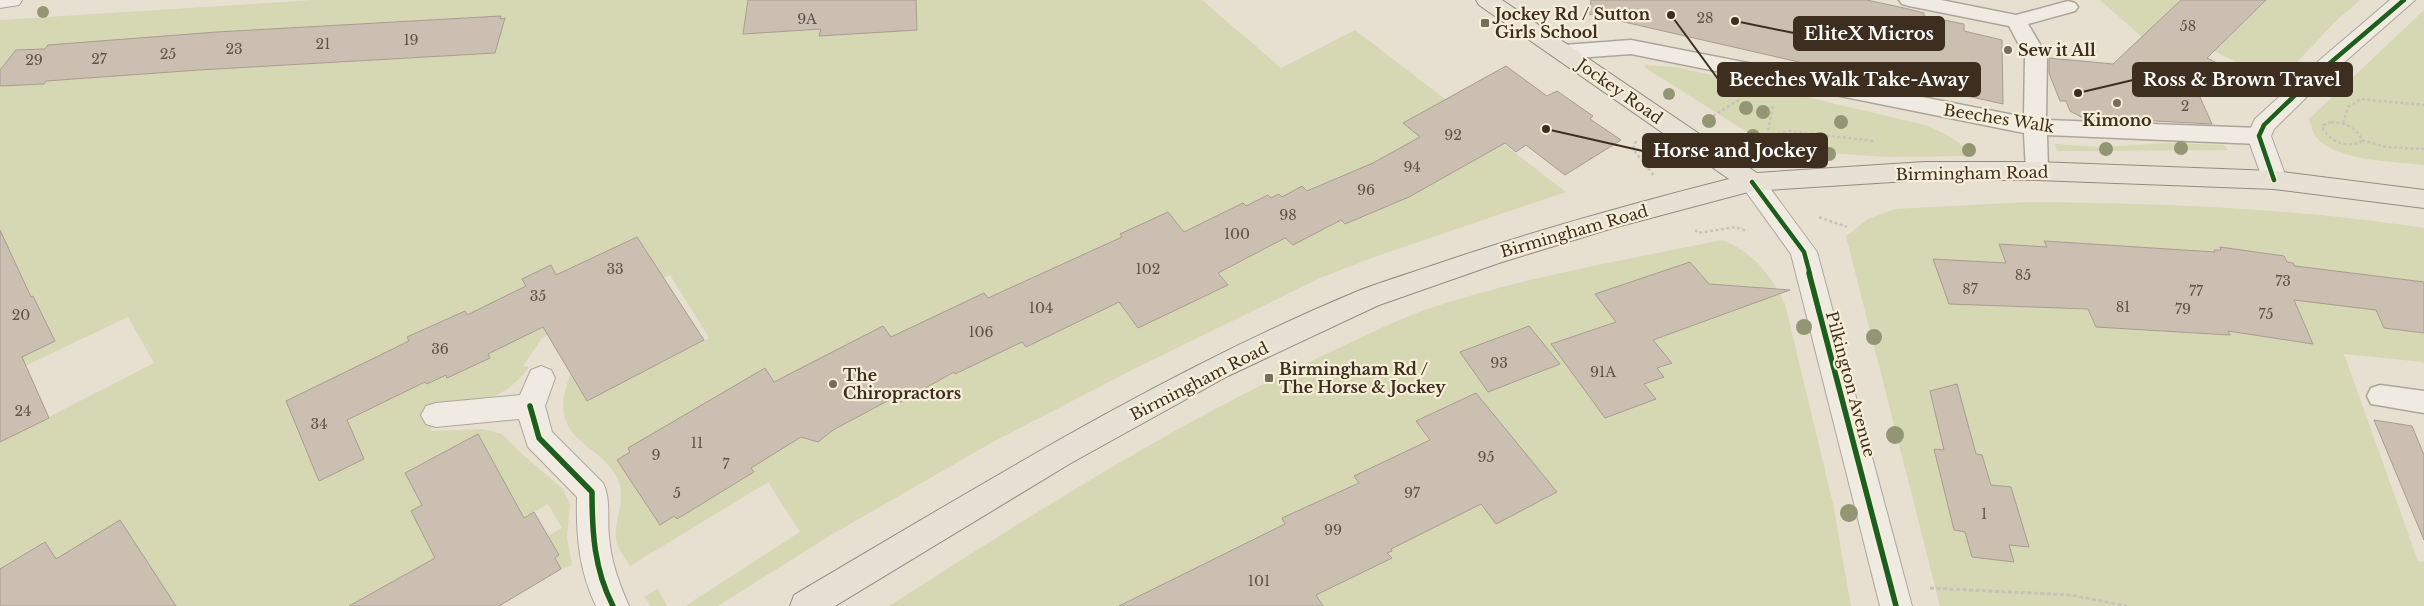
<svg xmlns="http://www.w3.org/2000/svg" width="2424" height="606" viewBox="0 0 2424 606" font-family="'Libre Baskerville',serif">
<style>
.green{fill:#d6d7b3}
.building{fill:#cbbfb2;stroke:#a89c90}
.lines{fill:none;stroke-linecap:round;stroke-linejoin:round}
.lane-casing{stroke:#ada599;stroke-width:3}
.street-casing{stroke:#ada599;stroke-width:2}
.primary-casing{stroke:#928b80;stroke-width:2}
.path-far1{stroke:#c8c2b9;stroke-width:2.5;stroke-dasharray:3 2.5;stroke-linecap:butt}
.path{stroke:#c8c2b9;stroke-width:3;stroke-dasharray:4 2.5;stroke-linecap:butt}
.lane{fill:#efebe3;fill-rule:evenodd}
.street{fill:#efebe3;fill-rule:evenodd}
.primary{fill:#e6e1d4;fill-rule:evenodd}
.cycleway-far1-casing{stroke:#f7eed8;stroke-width:7}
.cycleway-casing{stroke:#f7eed8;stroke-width:9}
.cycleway-far1{stroke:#1b5e20;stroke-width:4.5}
.cycleway{stroke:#1b5e20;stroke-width:5.5}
.tree{fill:#929673}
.poi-dot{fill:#786c5e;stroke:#f7eed8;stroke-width:2}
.labels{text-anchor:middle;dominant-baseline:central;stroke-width:4.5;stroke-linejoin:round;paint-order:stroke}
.number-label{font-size:14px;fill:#605244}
.poi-label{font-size:16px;font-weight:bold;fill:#3d2e20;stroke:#f7eed8;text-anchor:start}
.street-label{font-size:16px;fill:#3d2e20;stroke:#f7eed8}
.leader{fill:none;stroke:#3d2e20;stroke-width:2}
.callout-dot{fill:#3d2e20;stroke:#f7eed8;stroke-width:2}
.callout{fill:#3d2e20;stroke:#3d2e20;stroke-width:2}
.callout-label{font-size:18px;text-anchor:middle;font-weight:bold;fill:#fff}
</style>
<rect width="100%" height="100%" fill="#e7e0d1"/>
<g class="green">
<path d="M313 0H1202L1281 68 1355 30 1566 192 1377 256 1320 278 1132 370 991 443 831 535 718 606H685L800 532 768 482 630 566C626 559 617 548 616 539 614 520 626 501 619 482 606 447 563 446 563 404 563 394 568 383 570 374L587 401 629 379 613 352 645 336 661 363 709 338 670 275 542 338 523 366 529 367C503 403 477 401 437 407L431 431 483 429 502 434 521 453 563 489 570 504 567 537 572 565 561 569 555 558 559 555 548 536 562 528 548 504 514 523 495 464 478 434 405 473 422 505 435 558 367 596 371 606H0V442L154 363 128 317 25 366 22 357 55 341 0 312V20Z"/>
<polygon points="2100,0 2360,0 2338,19 2296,63 2271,79 2212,50 2151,45"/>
<path d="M2424 10V165C2394 161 2337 162 2316 137 2313 133 2311 125 2309 119Z"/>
<path d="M1647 65 1675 67 1735 80 1925 125C1941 132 1958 138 1968 153L1965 156 1886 157 1774 149 1644 67Z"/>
<polygon points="2170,143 2224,145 2228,150 2070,151 2057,151 2055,144 2099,147"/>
<path d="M2028 202C2160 203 2293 208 2424 228V364L2423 362 2344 354 2418 561 2424 562V606H1940L1846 236 1868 219 1895 209Z"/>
<path d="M1722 240C1752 251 1772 276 1785 304L1833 504 1851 606H889C1030 516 1171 425 1324 355 1357 340 1391 322 1425 310 1521 277 1622 261 1722 240Z"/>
<polygon points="658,589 667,606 651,606 644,597"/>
</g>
<g class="building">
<polygon points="748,0 916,0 917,30 819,36 821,29 743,34"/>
<polygon points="1591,0 1867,0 1904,8 1924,13 1924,16 1964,24 1964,31 2002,40 2003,104 1931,88 1930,91 1898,84 1899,80 1839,67 1838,71 1589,14"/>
<polygon points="2181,0 2266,0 2207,58 2221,65 2195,86 2212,124 2081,117 2070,111 2066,101 2060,101 2049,73 2049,58 2113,64"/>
<polygon points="501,16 500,19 505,18 495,53 199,70 46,81 44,84 0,86 0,70 16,50 45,49 48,45 217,32"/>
<polygon points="1506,66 1547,96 1557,91 1593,116 1590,119 1621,140 1565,175 1526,145 1516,152 1505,143 1409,197 1345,224 1341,220 1293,245 1285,238 1218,273 1228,285 1138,328 1119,302 1026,347 1022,342 955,374 954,372 897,404 893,398 833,430 818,442 801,437 751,468 754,472 677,519 674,516 660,525 617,460 630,452 628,448 765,368 774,382 883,326 891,337 984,293 988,298 1122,237 1120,234 1168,212 1184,232 1243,203 1246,206 1268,195 1271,198 1279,194 1282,197 1302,186 1307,191 1373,163 1420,137 1403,123"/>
<polygon points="0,230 31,297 33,296 55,341 22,357 49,418 0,442"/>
<polygon points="637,237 704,340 587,401 543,327 488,354 490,358 447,378 446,375 427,384 425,382 347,420 364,459 319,481 286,401 409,341 407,337 465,311 467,315 526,286 522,279 551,265 556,275"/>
<polygon points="2044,241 2215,252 2214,250 2221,250 2220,247 2284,256 2287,262 2293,263 2295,266 2424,282 2424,333 2384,328 2376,310 2294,300 2313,344 2228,331 2230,335 2096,327 2088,309 1949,304 1933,259 2006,263 1999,244 2047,247"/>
<polygon points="1690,262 1709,284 1790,290 1653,340 1672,363 1657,368 1664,377 1644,384 1656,399 1605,418 1551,344 1616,322 1595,294"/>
<polygon points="1529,326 1560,364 1488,392 1460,352"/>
<polygon points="1957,384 1976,454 1982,455 1991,485 2011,487 2029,547 2009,545 2014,562 1972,557 1965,532 1954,530 1934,449 1944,450 1930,391"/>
<polygon points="1476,393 1557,492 1496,524 1481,504 1391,549 1392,551 1387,553 1392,558 1316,595 1323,606 1119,606 1285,524 1282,518 1359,483 1354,476 1430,440 1416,421"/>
<polygon points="2374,420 2412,426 2424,455 2424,540"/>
<polygon points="478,434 524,518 534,512 559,555 555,558 561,569 499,606 349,606 435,558 411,511 422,505 405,473"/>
<polygon points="120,520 176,606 0,606 0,569 45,542 56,559"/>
</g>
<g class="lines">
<g class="lane-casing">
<g id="lane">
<polygon points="1899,0 1941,0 2016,15 2068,1 2075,3 2078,7 2075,11 2028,24 2047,56 2046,120 2259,128 2267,131 2270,136 2267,141 2259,144 2047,135 2048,171 2045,177 2037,179 2029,177 2026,171 2024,133 1631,54 1564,59 1557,57 1553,52 1557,47 1564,45 1631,40 2024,117 2025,56 2009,26 1909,6 1902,4"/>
<polygon points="2380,385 2424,391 2424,413 2371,404 2367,396 2371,388"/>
</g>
</g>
<g class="street-casing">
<g id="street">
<polygon points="0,0 22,0 19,5 0,8"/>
<polygon points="2390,0 2415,0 2324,80 2274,129 2271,136 2287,180 2283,186 2274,189 2265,186 2247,136 2255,119 2308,70"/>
<polygon points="1752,173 1761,176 1817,252 1912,606 1880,606 1791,254 1739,182 1743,176"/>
<path d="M541 366 551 370 555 378 545 406 552 432 603 483C611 499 607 518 609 536 611 562 619 583 629 606H596C579 571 576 535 577 497L528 447 519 419 436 427 426 424 421 415 426 406 436 403 520 395 531 370Z"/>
</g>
</g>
<g class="primary-casing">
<path id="primary" d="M1476 0H1502L1757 173 1924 162H2037L2274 171 2424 190V208L2274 189 2037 180H1924L1752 191 1613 228 1499 263 1379 305 1228 376 1071 463 835 606H790L794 595C978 487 1161 373 1358 291 1384 281 1411 273 1437 264 1533 231 1631 204 1729 179L1479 5Z"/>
</g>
<g class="path-far1">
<polyline points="1713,116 1740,99"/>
<path d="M2331 122C2345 123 2356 127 2362 140L2360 143C2345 147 2331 142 2323 129V125Z"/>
<polyline points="2343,123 2348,107 2361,99 2424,105"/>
<polyline points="2362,140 2386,147 2424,149"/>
<polyline points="1636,141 1633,149 1655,177"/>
<polyline points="1755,143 1765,147 1773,105"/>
<polyline points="1766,145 1774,135 1789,131 1874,141"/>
<polyline points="1819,217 1847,227"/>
<polyline points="1695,230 1698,233 1736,227 1746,231"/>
</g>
<polyline class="path" points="1930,588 2071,595 2127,606"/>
<use href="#lane" class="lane"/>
<use href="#street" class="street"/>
<use href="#primary" class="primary"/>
<g class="cycleway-far1-casing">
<g id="cycleway-far1">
<polyline points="2274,180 2259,136 2264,125 2316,75 2404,0"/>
<polyline points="1752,182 1804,252 1810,274"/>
</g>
</g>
<g class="cycleway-casing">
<g id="cycleway">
<polyline points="1809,273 1896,606"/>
<path d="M530 406 539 438 592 492C592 532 594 569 613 606"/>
</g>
</g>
<use href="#cycleway-far1" class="cycleway-far1"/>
<use href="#cycleway" class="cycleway"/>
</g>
<g class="tree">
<circle cx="43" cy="12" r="6"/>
<circle cx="1669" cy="94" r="6"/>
<circle cx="1746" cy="108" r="7"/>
<circle cx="1763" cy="112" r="7"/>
<circle cx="1709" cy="121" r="7"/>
<circle cx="1841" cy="122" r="7"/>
<circle cx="1753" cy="136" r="7"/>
<circle cx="1820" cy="139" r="7"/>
<circle cx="2181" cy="148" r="7"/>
<circle cx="2106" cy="149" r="7"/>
<circle cx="1969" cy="150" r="7"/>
<circle cx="1829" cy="154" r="7"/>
<circle cx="1804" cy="327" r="8"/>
<circle cx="1874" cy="337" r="8"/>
<circle cx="1895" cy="435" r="9"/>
<circle cx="1849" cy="513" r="9"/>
</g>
<g class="poi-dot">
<rect x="1480" y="18" width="10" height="10" rx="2.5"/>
<circle cx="2008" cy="50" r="5"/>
<circle cx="2117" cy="103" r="5"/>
<rect x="1264" y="373" width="10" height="10" rx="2.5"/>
<circle cx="833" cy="384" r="5"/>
</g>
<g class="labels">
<g class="number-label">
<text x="1705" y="18">28</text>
<text x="807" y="19">9A</text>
<text x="2188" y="26">58</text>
<text x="411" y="40">19</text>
<text x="323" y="44">21</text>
<text x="234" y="49">23</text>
<text x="168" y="54">25</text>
<text x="99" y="59">27</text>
<text x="34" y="60">29</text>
<text x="2185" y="106">2</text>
<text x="1453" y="135">92</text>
<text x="1412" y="167">94</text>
<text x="1366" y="190">96</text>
<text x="1288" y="215">98</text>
<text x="1237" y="234">100</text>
<text x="615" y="269">33</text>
<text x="1148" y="269">102</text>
<text x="2023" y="275">85</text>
<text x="2283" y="281">73</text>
<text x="1970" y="289">87</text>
<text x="2196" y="291">77</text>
<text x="538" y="296">35</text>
<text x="2123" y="307">81</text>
<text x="1041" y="308">104</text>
<text x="2183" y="309">79</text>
<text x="2266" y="314">75</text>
<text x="21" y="315">20</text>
<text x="981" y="332">106</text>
<text x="440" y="349">36</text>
<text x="1499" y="363">93</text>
<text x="1603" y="372">91A</text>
<text x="23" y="411">24</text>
<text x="319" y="424">34</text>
<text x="697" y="443">11</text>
<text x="656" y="455">9</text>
<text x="1486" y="457">95</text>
<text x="726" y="464">7</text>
<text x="677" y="493">5</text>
<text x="1412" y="493">97</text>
<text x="1984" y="514">1</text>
<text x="1333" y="530">99</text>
<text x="1259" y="581">101</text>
</g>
<g class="poi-label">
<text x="1495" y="14">Jockey Rd / Sutton<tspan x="1495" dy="18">Girls School</tspan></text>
<text x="2018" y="50">Sew it All</text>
<text x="2117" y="120" text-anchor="middle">Kimono</text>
<text x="1279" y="369">Birmingham Rd /<tspan x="1279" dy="18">The Horse &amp; Jockey</tspan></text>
<text x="843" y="375">The<tspan x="843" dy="18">Chiropractors</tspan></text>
</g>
<g class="street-label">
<text transform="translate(1620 91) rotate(35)">Jockey Road</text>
<text transform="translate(1999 118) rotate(9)">Beeches Walk</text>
<text transform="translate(1972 173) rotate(-1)">Birmingham Road</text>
<text transform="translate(1574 231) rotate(-16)">Birmingham Road</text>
<text transform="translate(1199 381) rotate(-27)">Birmingham Road</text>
<text transform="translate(1851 384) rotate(75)">Pilkington Avenue</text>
</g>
</g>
<path class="leader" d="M1735 21L1794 33M1671 15L1718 79M2078 93L2133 80M1546 129L1643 151"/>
<g class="callout-dot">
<circle cx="1735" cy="21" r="5"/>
<circle cx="1671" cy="15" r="5"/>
<circle cx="2078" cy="93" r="5"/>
<circle cx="1546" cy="129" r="5"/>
</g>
<g class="callout">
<rect x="1794" y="17" width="150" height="33" rx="5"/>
<rect x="1718" y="63" width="262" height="33" rx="5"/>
<rect x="2133" y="63" width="219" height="33" rx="5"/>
<rect x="1643" y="134" width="184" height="33" rx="5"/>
</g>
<g class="callout-label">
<text x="1869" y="40">EliteX Micros</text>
<text x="1849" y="86">Beeches Walk Take-Away</text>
<text x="2242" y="86">Ross &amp; Brown Travel</text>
<text x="1735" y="157">Horse and Jockey</text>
</g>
</svg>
